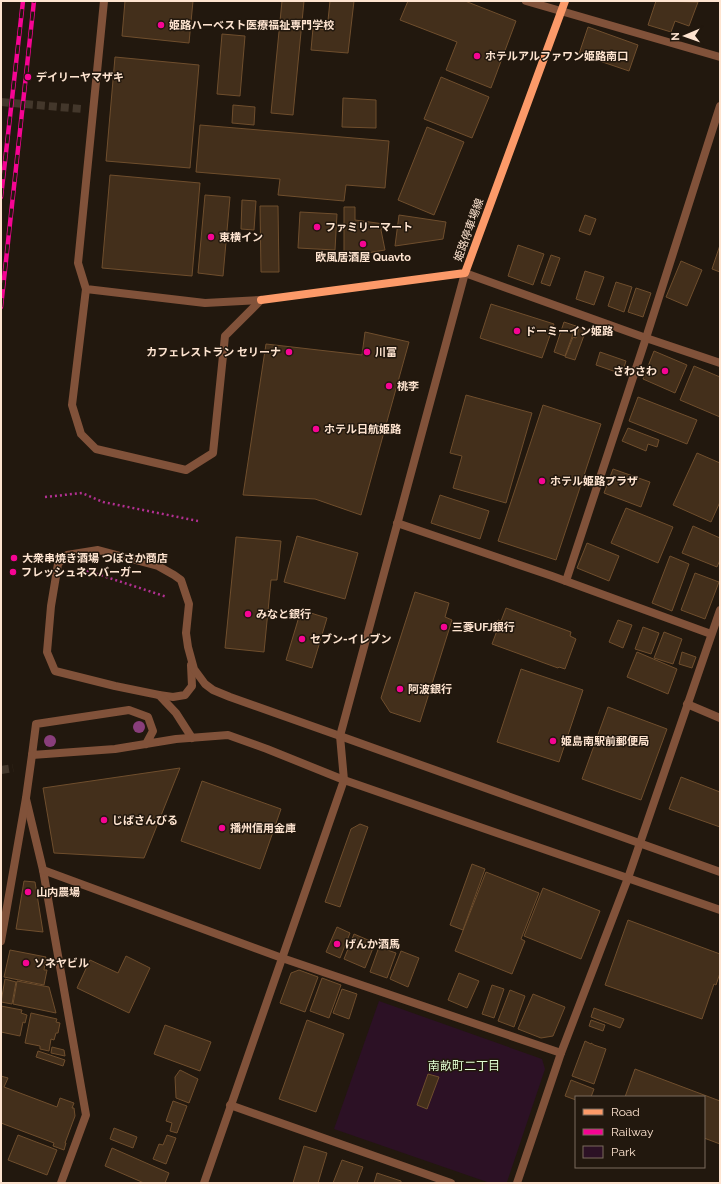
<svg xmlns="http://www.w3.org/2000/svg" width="721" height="1184" viewBox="0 0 721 1184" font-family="Raleway,'Noto Sans JP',sans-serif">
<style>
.green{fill:#2c1125}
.building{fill:#432f1b;stroke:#6f4e2d}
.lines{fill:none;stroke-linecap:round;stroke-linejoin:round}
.pedestrian-tunnel{stroke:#43372b;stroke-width:8;stroke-dasharray:8 4;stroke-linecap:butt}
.path{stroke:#b23092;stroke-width:2.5;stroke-dasharray:2 3;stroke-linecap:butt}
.service{stroke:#81523a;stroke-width:8}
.minor{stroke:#81523a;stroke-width:8}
.tertiary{stroke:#81523a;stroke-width:8}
.secondary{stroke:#fc9a69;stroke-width:8}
.rail-casing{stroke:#f60493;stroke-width:4.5}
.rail{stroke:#22180e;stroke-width:3;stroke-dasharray:9;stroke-linecap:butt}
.tree{fill:#893e7b}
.poi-dot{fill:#f60493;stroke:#22180e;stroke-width:1.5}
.labels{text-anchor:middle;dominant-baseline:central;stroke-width:3;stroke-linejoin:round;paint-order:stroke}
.poi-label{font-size:11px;font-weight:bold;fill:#fee4d0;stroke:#22180e;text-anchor:start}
.street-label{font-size:11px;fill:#fee4d0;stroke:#22180e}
.neighbourhood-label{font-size:12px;fill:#e1fed2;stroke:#22180e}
</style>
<rect width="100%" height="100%" fill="#22180e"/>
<polygon class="green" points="379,1001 542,1059 545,1069 507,1182 490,1183 334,1129"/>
<g class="building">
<polygon points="125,1 193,1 189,43 122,36"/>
<polygon points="282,1 304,1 293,115 271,113"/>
<polygon points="330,1 354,1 348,53 311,50 313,28 327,30"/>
<polygon points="408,1 465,1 516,21 491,88 446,70 457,42 400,20"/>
<polygon points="656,1 698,2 689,26 675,21 671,32 648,25"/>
<polygon points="588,27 638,45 629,71 579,54"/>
<polygon points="222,34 245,36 240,96 217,94"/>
<polygon points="115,57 199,65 190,168 106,161"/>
<polygon points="441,77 489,97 472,138 424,119"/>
<polygon points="343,98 376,100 376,128 342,127"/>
<polygon points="233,105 255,107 254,125 232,123"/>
<polygon points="200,125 389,141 385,188 346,185 344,201 278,195 280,179 196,172"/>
<polygon points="427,127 464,142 434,215 398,200"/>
<polygon points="110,175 200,183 192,276 102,268"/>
<polygon points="205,195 230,197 223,276 198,273"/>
<polygon points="242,200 256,201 254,230 241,229"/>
<polygon points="260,206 278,206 279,272 261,272"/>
<polygon points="344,207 355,207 355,220 384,224 381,230 385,250 344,257"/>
<polygon points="300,212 337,214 335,250 298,248"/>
<polygon points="399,215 446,222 443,239 395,246"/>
<polygon points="585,215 596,219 590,235 579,231"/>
<polygon points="518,245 544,254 533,285 508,276"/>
<polygon points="720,245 720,272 712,269"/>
<polygon points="551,255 560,258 550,286 541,283"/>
<polygon points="681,261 702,270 687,306 666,297"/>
<polygon points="585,271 604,277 594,305 576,299"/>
<polygon points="616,282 632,287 624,312 608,306"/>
<polygon points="636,288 651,293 643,317 628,312"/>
<polygon points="491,304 554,324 542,358 480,338"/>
<polygon points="564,322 576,326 565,356 554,352"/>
<polygon points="579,328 586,330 575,360 565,357 573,337 576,338"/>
<polygon points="365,332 409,342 361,515 315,499 243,495 266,344 362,355"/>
<polygon points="654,351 687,365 675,393 643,379"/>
<polygon points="600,352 626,361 622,374 596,365"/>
<polygon points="694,366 720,377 720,417 680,400"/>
<polygon points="466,395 532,413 506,503 453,488 462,456 450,453"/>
<polygon points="638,397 697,420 687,444 629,421"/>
<polygon points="543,405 601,424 556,560 498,541"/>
<polygon points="628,428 659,440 657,447 648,444 646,451 622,441"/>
<polygon points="697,453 720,463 720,502 711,522 673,505"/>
<polygon points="613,469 650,482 641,507 604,493"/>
<polygon points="440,495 489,511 480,539 431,523"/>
<polygon points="626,508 673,527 658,563 611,543"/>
<polygon points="693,526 720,538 720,560 717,567 682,553"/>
<polygon points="297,536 358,553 345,599 284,582"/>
<polygon points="236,537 281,541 277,580 271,580 264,652 225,648"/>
<polygon points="587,543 619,556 609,581 577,568"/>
<polygon points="670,556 689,564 672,611 652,603"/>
<polygon points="695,573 719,582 705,619 681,610"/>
<polygon points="415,592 449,603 445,617 452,620 420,722 390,712 381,698"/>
<polygon points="506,608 571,632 570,636 576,639 565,669 559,667 558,668 492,644 498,628 495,627 498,620 501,621"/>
<polygon points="301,610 327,618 312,668 286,660"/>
<polygon points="618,620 632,625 623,648 609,642"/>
<polygon points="643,627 659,633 651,654 635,649"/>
<polygon points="664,632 682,639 673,664 654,658"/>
<polygon points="637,652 677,669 668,694 627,677"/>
<polygon points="682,652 696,657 692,668 679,664"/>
<polygon points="521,669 583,690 559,762 497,742"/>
<polygon points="608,707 667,729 641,800 582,779"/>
<polygon points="180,768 144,858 54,853 43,788"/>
<polygon points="681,777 720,792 720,827 669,809"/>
<polygon points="202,781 281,809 260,869 181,841"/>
<polygon points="360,824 368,827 340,907 325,902 351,829"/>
<polygon points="472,864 485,869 463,930 450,925"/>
<polygon points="486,872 539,893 521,939 525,941 512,974 455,951"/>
<polygon points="24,881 35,882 43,932 16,929"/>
<polygon points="543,888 600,911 581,959 524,936"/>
<polygon points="628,920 720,954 720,973 716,985 714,984 702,1019 605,985"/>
<polygon points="337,927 350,933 340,958 326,952"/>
<polygon points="354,934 375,943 365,968 344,959"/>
<polygon points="379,947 396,953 387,978 370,972"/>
<polygon points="10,950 46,957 44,970 47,970 44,985 4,977"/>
<polygon points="401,951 419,958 408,987 390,979"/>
<polygon points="126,956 150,968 129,1013 77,988 90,960 118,973"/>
<polygon points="299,970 318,977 305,1012 280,1003 291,973"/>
<polygon points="459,973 479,981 467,1008 448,1000"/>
<polygon points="322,978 341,985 329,1018 310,1011"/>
<polygon points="5,979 16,982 12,1004 1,1002"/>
<polygon points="17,981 49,987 56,1013 13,1004"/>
<polygon points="492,985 504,989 494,1018 482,1014"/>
<polygon points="342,989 357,994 349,1019 333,1013"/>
<polygon points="510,990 525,996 514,1027 498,1021"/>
<polygon points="533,994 565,1007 553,1036 541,1038 518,1029"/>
<polygon points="1,1006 22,1010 21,1013 27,1015 25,1023 23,1022 20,1036 1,1032"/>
<polygon points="594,1008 624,1019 620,1028 591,1017"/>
<polygon points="31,1013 57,1019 56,1022 60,1023 58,1033 56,1033 54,1040 51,1039 49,1051 40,1049 40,1046 25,1043"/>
<polygon points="307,1020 344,1034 316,1112 279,1099"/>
<polygon points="591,1020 605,1025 603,1031 589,1026"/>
<polygon points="165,1025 211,1042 200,1071 154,1054"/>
<polygon points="585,1041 591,1044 591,1043 594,1045 606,1049 594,1084 572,1076"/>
<polygon points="52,1047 64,1050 65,1056 51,1053"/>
<polygon points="38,1051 65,1060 63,1066 36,1057"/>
<polygon points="635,1069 720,1101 720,1144 704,1138 704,1097 625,1097"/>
<polygon points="180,1070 198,1079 189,1103 176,1098 175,1077"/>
<polygon points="428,1074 439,1077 427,1109 417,1105"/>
<polygon points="1,1076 8,1078 4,1087 57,1107 60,1098 74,1103 72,1108 74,1108 75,1116 65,1143 66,1143 64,1150 53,1146 54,1143 1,1123"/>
<polygon points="571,1080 594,1089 591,1097 576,1097 576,1100 565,1096"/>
<polygon points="173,1101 187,1106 177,1133 170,1131 172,1123 166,1121"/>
<polygon points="114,1128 137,1137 133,1148 110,1139"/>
<polygon points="18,1135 57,1150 47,1175 8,1160"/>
<polygon points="167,1135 176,1138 166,1164 153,1159 159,1144 163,1145"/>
<polygon points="304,1146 327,1153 318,1183 293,1183"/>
<polygon points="112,1148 169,1173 165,1183 144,1183 105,1166"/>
<polygon points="342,1160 363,1167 357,1183 333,1183"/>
<polygon points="377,1173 401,1181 401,1183 374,1183"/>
</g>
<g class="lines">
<g class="pedestrian-tunnel">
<polyline points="1,102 82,109"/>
<polyline points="1,770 13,768"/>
</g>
<g class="path">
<polyline points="45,497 82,493 103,502 198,521"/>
<polyline points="82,569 167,597"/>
</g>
<g class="service">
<polyline points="86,289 72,405 81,434 96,449 186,470 213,453 225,336 261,300"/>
<polyline points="159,695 173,697 185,695 192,686 191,665"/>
<polyline points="192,738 176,713 159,695 115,686 55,671 47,652 51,606 58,564 67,555 98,550 158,566 174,575 181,580 189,604 186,633 188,647 194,669 205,684 213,690 230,697 340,736"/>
</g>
<g class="minor">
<polyline points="526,1 720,57"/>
<polyline points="465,273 646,338 720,363"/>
<polyline points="397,523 552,576 711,634"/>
<polyline points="566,581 646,338 720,106"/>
<polyline points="687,704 720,718"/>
<polyline points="26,799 43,870 86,1115 61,1183"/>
<polyline points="43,870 282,958 561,1053"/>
<polyline points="230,1105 451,1183"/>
<polyline points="517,1183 561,1053 628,878 720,610"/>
</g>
<g class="tertiary">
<polyline points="104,1 78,263 86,289 205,303 261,300"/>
<polyline points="340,736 720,872"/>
<polyline points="146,744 153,731 148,717 129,710 36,724 32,755 115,749 176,739 228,735 267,749 344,780 720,910"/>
<polyline points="1,941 26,798 32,755"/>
<polyline points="204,1183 344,780 340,736 465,273"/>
</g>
<polyline class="secondary" points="261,300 465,273 565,1"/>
<g class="rail-casing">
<g id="rail">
<polyline points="1,197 23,1"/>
<polyline points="1,307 34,1"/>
</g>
</g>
<use href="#rail" class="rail"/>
</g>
<g class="tree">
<circle cx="139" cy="727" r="6"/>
<circle cx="50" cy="741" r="6"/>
</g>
<g class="poi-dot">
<circle cx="161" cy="25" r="4"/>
<circle cx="477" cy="56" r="4"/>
<circle cx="28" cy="77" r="4"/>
<circle cx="317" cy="227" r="4"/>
<circle cx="211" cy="237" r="4"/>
<circle cx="363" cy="244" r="4"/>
<circle cx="517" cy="331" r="4"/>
<circle cx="289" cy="352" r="4"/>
<circle cx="367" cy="352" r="4"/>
<circle cx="665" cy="371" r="4"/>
<circle cx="389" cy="386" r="4"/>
<circle cx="316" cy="429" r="4"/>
<circle cx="542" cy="481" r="4"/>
<circle cx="14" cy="558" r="4"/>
<circle cx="13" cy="572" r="4"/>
<circle cx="248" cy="614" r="4"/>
<circle cx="444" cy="627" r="4"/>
<circle cx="302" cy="639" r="4"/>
<circle cx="400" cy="689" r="4"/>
<circle cx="553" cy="741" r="4"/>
<circle cx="104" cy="820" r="4"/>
<circle cx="222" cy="828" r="4"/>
<circle cx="28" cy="892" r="4"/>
<circle cx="337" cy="944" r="4"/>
<circle cx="26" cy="963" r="4"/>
</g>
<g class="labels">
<g class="poi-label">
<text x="169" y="25">姫路ハーベスト医療福祉専門学校</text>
<text x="485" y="56">ホテルアルファワン姫路南口</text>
<text x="36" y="77">デイリーヤマザキ</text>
<text x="325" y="227">ファミリーマート</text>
<text x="219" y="237">東横イン</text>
<text x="363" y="257" text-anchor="middle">欧風居酒屋 Quavto</text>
<text x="525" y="331">ドーミーイン姫路</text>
<text x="281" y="352" text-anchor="end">カフェレストラン セリーナ</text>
<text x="375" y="352">川富</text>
<text x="657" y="371" text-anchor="end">さわさわ</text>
<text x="397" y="386">桃李</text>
<text x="324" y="429">ホテル日航姫路</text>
<text x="550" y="481">ホテル姫路プラザ</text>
<text x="22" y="558">大衆串焼き酒場 つぼさか商店</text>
<text x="21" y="572">フレッシュネスバーガー</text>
<text x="256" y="614">みなと銀行</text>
<text x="452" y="627">三菱UFJ銀行</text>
<text x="310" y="639">セブン-イレブン</text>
<text x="408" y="689">阿波銀行</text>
<text x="561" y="741">姫島南駅前郵便局</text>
<text x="112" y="820">じばさんびる</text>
<text x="230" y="828">播州信用金庫</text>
<text x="36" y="892">山内農場</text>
<text x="345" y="944">げんか酒馬</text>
<text x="34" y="963">ソネヤビル</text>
</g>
<g class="street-label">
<text transform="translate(469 230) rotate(-70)">姫路停車場線</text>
</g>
<g class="neighbourhood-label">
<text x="464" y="1066">南畝町二丁目</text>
</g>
</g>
<rect width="721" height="1184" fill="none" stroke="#fee4d0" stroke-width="4"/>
<rect x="575" y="1096" width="130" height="72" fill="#22180e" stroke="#7a6a5c"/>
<rect x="583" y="1109" width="20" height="6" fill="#fc9a69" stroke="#7a6a5c"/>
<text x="611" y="1116" font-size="12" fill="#fee4d0">Road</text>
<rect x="583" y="1129" width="20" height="6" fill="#f60493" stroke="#7a6a5c"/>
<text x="611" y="1136" font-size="12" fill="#fee4d0">Railway</text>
<rect x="583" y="1146" width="20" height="12" fill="#2c1125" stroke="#7a6a5c"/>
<text x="611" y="1156" font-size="12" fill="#fee4d0">Park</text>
<g transform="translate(685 36) rotate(268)" stroke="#22180e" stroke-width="3" paint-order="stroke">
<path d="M0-3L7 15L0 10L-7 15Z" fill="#fee4d0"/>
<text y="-6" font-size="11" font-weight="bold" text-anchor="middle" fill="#fee4d0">N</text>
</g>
</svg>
